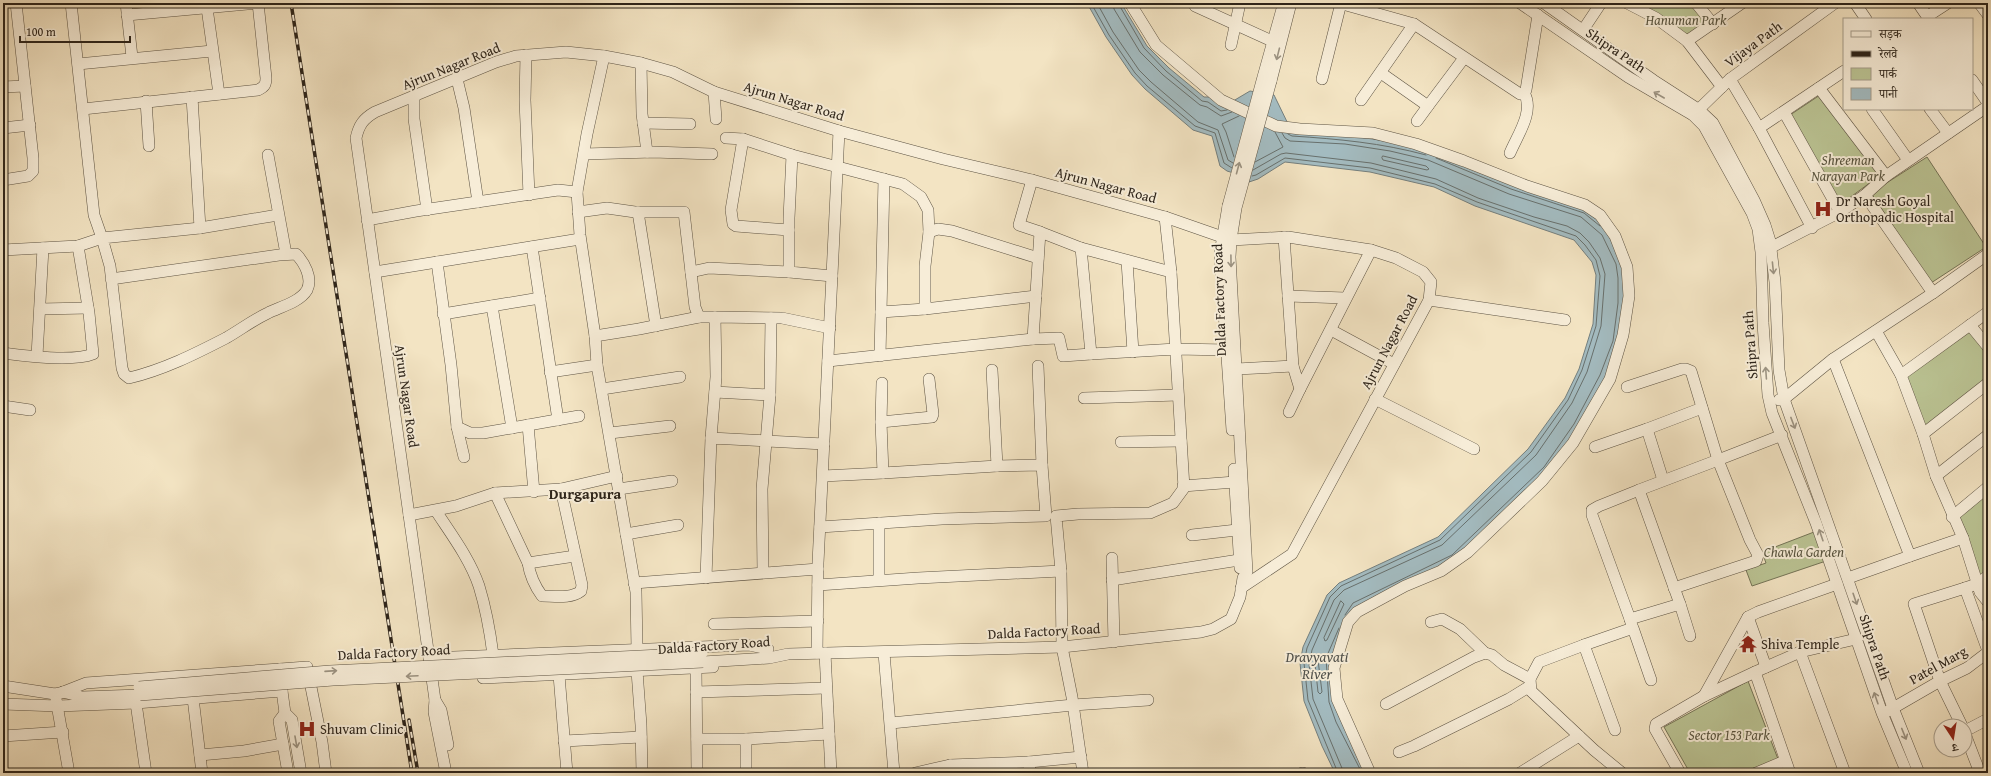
<svg xmlns="http://www.w3.org/2000/svg" width="1991" height="776" viewBox="0 0 1991 776" font-family="'Gentium Book Plus','Noto Serif Devanagari',serif">
<style>
.green{fill:#bbc494;stroke:#747457}
.water{fill:#a3bbc0;stroke:#747f7e}
.lines{fill:none;stroke-linecap:round;stroke-linejoin:round}
.shore{stroke:#68706d;stroke-width:1}
.minor-casing{stroke:#5e5444;stroke-width:12}
.minor{stroke:#f7edd8;stroke-width:11}
.rail-casing{stroke:#2d241a;stroke-width:3.5}
.rail{stroke:#f7edd8;stroke-width:2;stroke-dasharray:6;stroke-linecap:butt}
.minor-bridge-casing{stroke:#5e5444;stroke-width:12;stroke-linecap:butt}
.minor-bridge{stroke:#f7edd8;stroke-width:11}
.oneway{stroke:#9c9382}
.labels{text-anchor:middle;dominant-baseline:central;stroke-width:4;stroke-linejoin:round;paint-order:stroke}
.park-label{font-size:14px;font-style:italic;fill:#58543f;stroke:#f7edd8}
.street-label{font-size:14px;fill:#2d241a;stroke:#f7edd8}
.poi-label{font-size:14px;fill:#2d241a;stroke:#f7edd8;text-anchor:start}
.neighbourhood-label{font-size:15px;font-weight:bold;fill:#2d241a;stroke:#f7edd8}
.water-label{font-size:15px;font-style:italic;fill:#50514c;stroke:#f7edd8}
</style>
<rect width="100%" height="100%" fill="#f3e4c3"/>
<filter id="stains"><feTurbulence type="fractalNoise" baseFrequency=".005" numOctaves="4"/><feColorMatrix values="0 0 0 0 .2 0 0 0 0 .09 0 0 0 0 .02 0 0 0 .5 -.17"/></filter>
<radialGradient id="worn" r=".72"><stop offset=".6" stop-color="#630" stop-opacity="0"/><stop offset="1" stop-color="#630" stop-opacity=".3"/></radialGradient>
<g class="green">
<polygon points="1627,3 1696,3 1713,24 1687,41"/>
<polygon points="1820,95 1882,174 1841,204 1790,115"/>
<polygon points="1927,157 1986,247 1931,283 1871,193"/>
<polygon points="1971,330 1988,354 1988,380 1926,428 1906,376"/>
<polygon points="1988,487 1988,584 1980,592 1952,517"/>
<polygon points="1814,532 1826,561 1752,586 1746,570 1766,563 1762,552"/>
<polygon points="1748,681 1778,759 1745,773 1690,773 1664,727"/>
</g>
<polygon class="water" points="1087,3 1121,3 1147,46 1169,68 1204,97 1209,97 1223,107 1250,91 1274,95 1292,132 1346,135 1392,142 1431,152 1586,209 1599,220 1624,262 1627,304 1608,378 1551,473 1457,563 1357,611 1334,660 1338,701 1373,773 1335,773 1322,746 1304,701 1300,663 1303,647 1327,595 1339,583 1438,537 1528,449 1565,398 1579,369 1593,324 1596,275 1592,262 1574,240 1475,206 1434,187 1370,172 1285,162 1258,179 1249,182 1247,177 1227,171 1220,166 1212,136 1193,130 1145,89 1132,75 1106,37"/>
<g class="lines">
<g class="shore">
<polyline points="1091,3 1109,35 1135,73 1147,86 1195,126 1215,133 1224,163 1232,168"/>
<polyline points="1097,3 1113,32 1139,70 1151,82 1198,122 1218,130 1228,160 1233,163"/>
<polyline points="1113,3 1114,9 1140,52 1163,75 1200,105 1207,107 1221,116 1232,112"/>
<polyline points="1118,3 1144,48 1166,71 1202,101 1208,102 1221,111 1227,110"/>
<polyline points="1282,133 1285,138 1290,141 1345,144 1390,151 1428,160 1509,194 1581,217 1602,235 1616,264 1618,278 1618,303 1613,341 1600,375 1574,424 1544,467 1452,555 1353,603 1345,615"/>
<path d="M1288 134 1292 136C1338 139 1382 143 1426 155"/>
<polygon points="1383,156 1426,166 1429,169 1427,170 1383,160 1382,158"/>
<polyline points="1234,157 1226,132 1222,124 1239,116"/>
<polyline points="1436,158 1511,189 1584,213 1600,226"/>
<polyline points="1255,162 1283,147 1275,132"/>
<polyline points="1253,170 1281,154 1286,153 1371,163 1436,179 1478,198 1534,217 1567,226 1580,233 1589,242 1600,258 1605,274 1601,326 1587,372 1572,403 1536,455 1442,545 1344,590 1334,600 1312,650 1309,664 1313,699 1344,773"/>
<polyline points="1252,176 1256,175 1285,158 1370,168 1435,184 1477,202 1576,236 1585,245 1596,260 1600,276 1596,326 1582,370 1568,400 1531,452 1440,540 1341,586 1330,597 1307,648 1304,663 1308,700 1338,773"/>
<polygon points="1341,601 1344,604 1327,640 1325,641 1324,638"/>
<polyline points="1339,628 1326,658 1329,702 1336,722 1362,773"/>
<polygon points="1318,660 1322,692 1320,694 1318,692 1315,664"/>
</g>
<g class="minor-casing">
<g id="minor">
<polyline points="126,3 132,57"/>
<polyline points="1130,3 1156,45 1221,100 1276,126 1300,129 1373,133 1416,144 1464,161 1527,186 1585,205 1600,215 1615,236 1627,267 1629,296 1623,335 1610,379 1573,443 1542,481 1468,552 1441,571 1405,586 1357,612 1348,622 1334,668 1337,699 1370,773"/>
<polyline points="1339,3 1414,24 1520,94 1524,93 1526,90 1538,15"/>
<polyline points="1520,3 1628,77 1693,115 1704,126 1752,213 1758,229 1761,252 1763,323 1768,395 1772,413 1816,523 1882,713 1907,773"/>
<polyline points="1544,3 1653,80 1698,109 1713,123 1754,200 1765,225 1770,241 1775,282 1779,370 1784,399 1893,708 1919,773"/>
<polyline points="1627,3 1656,18 1687,41 1722,87"/>
<polyline points="1696,3 1713,24"/>
<polyline points="1855,3 1866,19"/>
<polyline points="1918,3 1929,19"/>
<polyline points="1979,3 1988,15"/>
<polyline points="1195,6 1272,41"/>
<polyline points="207,8 219,94"/>
<polyline points="127,15 258,3"/>
<polyline points="1928,16 1948,3"/>
<polyline points="1583,30 1601,3"/>
<polyline points="1687,41 1742,3"/>
<polyline points="1231,45 1240,3"/>
<polyline points="526,55 525,100 529,195"/>
<polyline points="604,56 587,134 577,192 580,235 595,336 597,365 636,592 637,649"/>
<polyline points="641,63 642,114 647,152"/>
<polyline points="78,64 212,51"/>
<polyline points="1381,73 1428,106 1464,58"/>
<polyline points="1263,77 1282,9"/>
<polyline points="457,79 464,108 478,202"/>
<polyline points="1322,79 1341,3"/>
<polyline points="1730,79 1759,128 1812,228"/>
<polyline points="1972,80 1988,103"/>
<polyline points="1271,81 1291,3"/>
<polyline points="3,87 25,86"/>
<polyline points="1819,88 1886,176"/>
<polyline points="714,92 716,119"/>
<polyline points="192,97 200,228"/>
<polyline points="414,97 414,119 427,210"/>
<polyline points="1361,100 1414,24"/>
<polyline points="146,101 149,146"/>
<path d="M83 109 258 90C264 87 266 85 266 78L258 3"/>
<polyline points="1872,109 1908,160"/>
<polyline points="1930,109 1948,133"/>
<polyline points="1784,112 1840,212"/>
<polyline points="1693,115 1730,79 1835,3"/>
<polyline points="1417,121 1428,106"/>
<polyline points="643,123 690,124"/>
<polyline points="3,128 30,125"/>
<polyline points="1759,128 1844,71"/>
<polyline points="726,138 743,139 792,155 903,184 921,197 928,210 929,232"/>
<polyline points="743,139 731,210 733,224 736,226 789,230"/>
<path d="M1510 153C1517 136 1535 111 1524 93"/>
<polyline points="584,154 653,152 712,154"/>
<polyline points="268,155 286,254"/>
<polyline points="792,155 789,218 789,272 832,276"/>
<polyline points="3,180 28,176 33,171 33,158 16,3"/>
<polyline points="1032,180 1019,225 1040,232"/>
<polyline points="1865,195 1933,293"/>
<polyline points="1228,206 1220,253 1232,430"/>
<polyline points="578,212 607,208 635,212 684,212 695,307 699,317 715,317"/>
<polyline points="638,212 656,326"/>
<polyline points="1165,217 1171,272"/>
<polyline points="367,220 416,211 558,190 577,192"/>
<polyline points="1284,237 1293,366 1300,389 1371,250"/>
<polyline points="532,247 558,420"/>
<polyline points="1081,248 1040,232 1033,339 1059,338 1063,356 1091,354"/>
<polyline points="3,250 78,246 102,238 94,215 71,3"/>
<polyline points="1766,250 1840,212 1865,195 1886,176 1988,106"/>
<polyline points="1127,261 1133,352"/>
<polyline points="437,262 451,365 457,427 464,457"/>
<polyline points="375,272 580,239"/>
<polyline points="691,272 709,268 789,272"/>
<path d="M111 279 279 255 296 254C304 262 313 278 307 290 300 302 280 307 268 313 253 320 240 330 226 338 195 354 163 370 129 378L124 374 122 368 110 266 102 238 200 228 278 215"/>
<polyline points="1036,296 925,309 925,266 929,232 938,229 952,231 1038,258"/>
<polyline points="1288,296 1345,298"/>
<polyline points="1429,300 1565,320"/>
<polyline points="492,306 512,428"/>
<polyline points="40,309 88,308"/>
<polyline points="881,312 884,179"/>
<polyline points="1988,312 1901,375 1923,434 1936,476 1963,538 1980,592 1988,602"/>
<polyline points="443,314 540,298"/>
<polyline points="1970,325 1988,347"/>
<polyline points="1331,330 1394,364"/>
<polyline points="1876,331 1901,375"/>
<polyline points="595,336 639,329 699,317"/>
<path d="M3 353C25 356 73 362 93 354L89 313 78 246"/>
<polyline points="37,356 43,248"/>
<polyline points="880,356 881,312 925,309"/>
<polyline points="1833,359 1910,556 1963,538"/>
<polyline points="828,361 1033,339"/>
<polyline points="1038,366 1042,465"/>
<polyline points="1237,369 1293,366"/>
<polyline points="550,372 597,365"/>
<polyline points="1627,387 1682,369 1686,369 1691,371 1718,460 1782,435"/>
<polyline points="602,389 680,377"/>
<polyline points="715,392 770,395 762,489 763,572"/>
<polyline points="770,395 771,318"/>
<polyline points="1084,398 1178,395"/>
<polyline points="1375,399 1474,449"/>
<polyline points="1779,400 1784,399 1833,359 1933,293 1988,254"/>
<polyline points="3,406 30,410"/>
<polyline points="1289,412 1300,389"/>
<polyline points="881,422 882,383"/>
<polyline points="528,425 534,492"/>
<polyline points="457,427 470,433 483,433 579,416"/>
<polyline points="610,433 670,426"/>
<polyline points="1923,434 1988,383"/>
<polyline points="711,438 716,377 715,317 782,318 830,328"/>
<polyline points="1121,442 1181,441"/>
<polyline points="1595,447 1647,429"/>
<polyline points="1234,469 1240,568"/>
<polyline points="883,473 997,466 992,370"/>
<polyline points="823,476 883,473 881,422 932,417 933,414 929,379"/>
<polyline points="1936,476 1988,435"/>
<polyline points="1663,480 1647,429 1702,408"/>
<polyline points="1183,486 1235,482"/>
<polyline points="619,489 672,481"/>
<polyline points="1639,490 1718,460 1750,540 1758,555 1756,561 1674,588"/>
<path d="M495 493 528 563C530 576 534 585 542 596 554 596 571 599 581 591L582 585 561 489"/>
<path d="M436 511C451 534 470 559 479 586 486 609 490 631 493 655"/>
<polyline points="409,515 456,506 495,493 561,489 617,476"/>
<polyline points="1952,517 1988,487"/>
<polyline points="879,523 879,580"/>
<polyline points="820,527 942,519 1046,516 1042,465 997,466"/>
<polyline points="626,534 678,525"/>
<polyline points="1192,535 1237,530"/>
<polyline points="1112,558 1114,642"/>
<polyline points="528,563 575,556"/>
<polyline points="1988,576 1977,584 1965,588 1988,651"/>
<polyline points="706,578 711,438 824,444"/>
<polyline points="1848,578 1910,556"/>
<polyline points="1112,580 1239,560"/>
<polyline points="634,583 818,569"/>
<polyline points="818,585 918,578 1061,571"/>
<polyline points="1748,617 1766,667"/>
<polyline points="1630,619 1592,515 1592,510 1599,506 1639,490 1680,604"/>
<polyline points="1431,622 1442,619 1460,629 1485,653"/>
<polyline points="714,624 818,621"/>
<polyline points="1632,626 1630,619 1680,604 1690,636"/>
<polyline points="1584,645 1633,628 1651,680"/>
<polyline points="1800,652 1845,773"/>
<polyline points="817,653 818,563 839,131"/>
<polyline points="825,653 831,773"/>
<polyline points="884,653 894,773"/>
<polyline points="429,658 749,645 768,649"/>
<polyline points="703,662 769,658 788,654 1062,647 1201,632 1213,629 1231,619 1240,597 1243,578 1247,572 1230,257 1231,240 1236,208"/>
<polyline points="280,669 307,667 322,742 326,773"/>
<polyline points="696,669 697,773"/>
<polyline points="637,671 641,725 642,773"/>
<polyline points="559,675 567,773"/>
<polyline points="483,678 713,667"/>
<polyline points="3,686 55,694 70,691"/>
<polyline points="282,691 285,713 292,720 301,773"/>
<polyline points="63,692 82,697 140,695"/>
<polyline points="696,692 826,688"/>
<polyline points="1704,696 1748,617 1758,612 1837,584"/>
<polyline points="193,698 202,773"/>
<polyline points="56,699 69,773"/>
<polyline points="435,700 441,710 448,745"/>
<polyline points="136,703 146,773"/>
<polyline points="3,704 58,706 136,703 282,691 280,669 86,683 63,692"/>
<polyline points="1386,704 1474,657 1485,653 1492,655 1504,665 1530,679"/>
<polyline points="1888,711 1940,681 1967,668 1988,652"/>
<polyline points="285,713 279,721 288,773"/>
<polyline points="891,723 1073,705 1148,700"/>
<polyline points="1962,726 1940,681 1914,604 1965,588"/>
<polyline points="1615,730 1584,645 1539,662 1530,679 1531,691 1594,750 1622,773"/>
<polyline points="1965,731 1988,719"/>
<polyline points="1965,734 1980,773"/>
<polyline points="3,736 63,732"/>
<polyline points="697,739 746,739 829,734"/>
<polyline points="746,739 746,773"/>
<polyline points="564,741 641,737"/>
<polyline points="1399,752 1414,746 1509,699 1530,686"/>
<polyline points="200,755 244,751 283,744"/>
<path d="M446 773 434 712 435 700 356 138C359 125 363 119 375 112L496 62 516 56 566 52 604 56 641 63 673 72 714 92 839 131 943 159 1032 180 1165 217 1231 240 1288 237 1371 250 1396 258 1423 272 1431 282 1429 300 1292 554 1241 588"/>
<polyline points="915,773 950,765"/>
<polyline points="952,773 950,765 1029,762"/>
<polyline points="1030,773 1029,762 1081,757"/>
<polyline points="1083,773 1072,697 1062,647 1061,571 1056,516 1078,514 1150,513 1173,503 1184,488 1171,272 1081,248 1091,354 1176,349 1227,350"/>
<polyline points="1302,773 1303,773"/>
<polyline points="1520,773 1579,736"/>
<polyline points="1680,773 1655,729 1656,724 1704,696 1755,672"/>
<polyline points="1756,773 1785,761"/>
<polyline points="1790,773 1755,672 1800,652 1856,639"/>
</g>
</g>
<use href="#minor" class="minor"/>
<g class="rail-casing">
<g id="rail">
<polyline points="291,3 412,773"/>
<polyline points="409,720 418,773"/>
</g>
</g>
<use href="#rail" class="rail"/>
<g class="minor-bridge-casing">
<g id="minor-bridge">
<polyline points="1228,206 1263,77"/>
<polyline points="1236,208 1271,81"/>
<polyline points="139,687 330,671 702,653"/>
<polyline points="140,695 333,680 703,662"/>
</g>
</g>
<use href="#minor-bridge" class="minor-bridge"/>
</g>
<defs><path id="oneway-shaft" d="M-6 0H5M1.5-3L5.5 0L1.5 3" fill="none" stroke-width="1.6" stroke-linecap="round" stroke-linejoin="round"/></defs>
<g class="oneway">
<use href="#oneway-shaft" transform="translate(1278 54) rotate(104)"/>
<use href="#oneway-shaft" transform="translate(1659 95) rotate(-150)"/>
<use href="#oneway-shaft" transform="translate(1238 168) rotate(-75)"/>
<use href="#oneway-shaft" transform="translate(1231 261) rotate(89)"/>
<use href="#oneway-shaft" transform="translate(1773 268) rotate(84)"/>
<use href="#oneway-shaft" transform="translate(1766 373) rotate(-94)"/>
<use href="#oneway-shaft" transform="translate(1793 423) rotate(69)"/>
<use href="#oneway-shaft" transform="translate(1821 535) rotate(-109)"/>
<use href="#oneway-shaft" transform="translate(1855 599) rotate(71)"/>
<use href="#oneway-shaft" transform="translate(331 671) rotate(-4)"/>
<use href="#oneway-shaft" transform="translate(412 676) rotate(177)"/>
<use href="#oneway-shaft" transform="translate(1876 698) rotate(-109)"/>
<use href="#oneway-shaft" transform="translate(1904 734) rotate(68)"/>
<use href="#oneway-shaft" transform="translate(296 742) rotate(80)"/>
</g>
<defs>
<g id="hospital-bare" transform="scale(1.38)"><path d="M-5-5h3v3.5h4V-5h3V5h-3V1.5h-4V5h-3Z" fill="#8f2418" stroke="#f7edd8" stroke-width="2.5" paint-order="stroke"/></g>
<g id="temple-bare" transform="scale(1.38)"><path d="M0-6L5-2H3V0L6.5 2.5H4V6H1.5V3h-3V6H-4V2.5H-6.5L-3 0V-2H-5Z" fill="#8f2418" stroke="#f7edd8" stroke-width="2.5" paint-order="stroke"/></g>
</defs>
<g fill-rule="evenodd">
<use href="#hospital-bare" x="1823" y="209"/>
<use href="#temple-bare" x="1748" y="644"/>
<use href="#hospital-bare" x="307" y="729"/>
</g>
<g class="labels">
<g class="park-label">
<text x="1686" y="20">Hanuman Park</text>
<text x="1848" y="160">Shreeman<tspan x="1848" dy="16">Narayan Park</tspan></text>
<text x="1804" y="552">Chawla Garden</text>
<text x="1729" y="735">Sector 153 Park</text>
</g>
<g class="street-label">
<text transform="translate(1753 44) rotate(-36)">Vijaya Path</text>
<text transform="translate(1616 50) rotate(34)">Shipra Path</text>
<text transform="translate(451 66) rotate(-22)">Ajrun Nagar Road</text>
<text transform="translate(794 101) rotate(17)">Ajrun Nagar Road</text>
<text transform="translate(1106 185) rotate(15)">Ajrun Nagar Road</text>
<text transform="translate(1219 300) rotate(-92)">Dalda Factory Road</text>
<text transform="translate(1389 342) rotate(-62)">Ajrun Nagar Road</text>
<text transform="translate(1750 345) rotate(-94)">Shipra Path</text>
<text transform="translate(407 396) rotate(82)">Ajrun Nagar Road</text>
<text transform="translate(1044 631) rotate(-3)">Dalda Factory Road</text>
<text transform="translate(714 645) rotate(-4)">Dalda Factory Road</text>
<text transform="translate(1875 647) rotate(71)">Shipra Path</text>
<text transform="translate(394 652) rotate(-3)">Dalda Factory Road</text>
<text transform="translate(1938 665) rotate(-29)">Patel Marg</text>
</g>
<g class="poi-label">
<text x="1836" y="201">Dr Naresh Goyal<tspan x="1836" dy="16">Orthopadic Hospital</tspan></text>
<text x="1761" y="644">Shiva Temple</text>
<text x="320" y="729">Shuvam Clinic</text>
</g>
<g class="neighbourhood-label">
<text x="585" y="493">Durgapura</text>
</g>
<g class="water-label">
<text x="1317" y="656">Dravyavati<tspan x="1317" dy="17">River</tspan></text>
</g>
</g>
<rect width="1991" height="776" fill="none" stroke="#f3e4c3" stroke-width="16"/>
<rect x="4" y="4" width="1983" height="768" fill="none" stroke="#2d241a" stroke-width="2"/>
<rect x="8" y="8" width="1975" height="760" fill="none" stroke="#2d241a"/>
<rect x="1843" y="18" width="130" height="92" fill="#f7edd8" stroke="#a69d8c"/>
<rect x="1851" y="31" width="20" height="6" fill="#f7edd8" stroke="#a69d8c"/>
<text x="1879" y="38" font-size="12" fill="#2d241a">सड़क</text>
<rect x="1851" y="51" width="20" height="6" fill="#2d241a" stroke="#a69d8c"/>
<text x="1879" y="58" font-size="12" fill="#2d241a">रेलवे</text>
<rect x="1851" y="68" width="20" height="12" fill="#bbc494" stroke="#a69d8c"/>
<text x="1879" y="78" font-size="12" fill="#2d241a">पार्क</text>
<rect x="1851" y="88" width="20" height="12" fill="#a3bbc0" stroke="#a69d8c"/>
<text x="1879" y="98" font-size="12" fill="#2d241a">पानी</text>
<g transform="translate(1953 738) rotate(168)"><circle r="19" fill="#f7edd8" stroke="#a69d8c"/>
<path d="M0-3L7 15L0 10L-7 15Z" fill="#8f2418"/>
<text y="-6" font-size="11" font-weight="bold" text-anchor="middle" fill="#2d241a">उ</text>
</g>
<path d="M20 36v6h110v-6" fill="none" stroke="#2d241a" stroke-width="2"/>
<text x="26" y="36" font-size="12" fill="#2d241a" stroke="#f7edd8" stroke-width="3" paint-order="stroke">100 m</text>
<rect width="100%" height="100%" filter="url(#stains)"/>
<rect width="100%" height="100%" fill="url(#worn)"/>
</svg>
